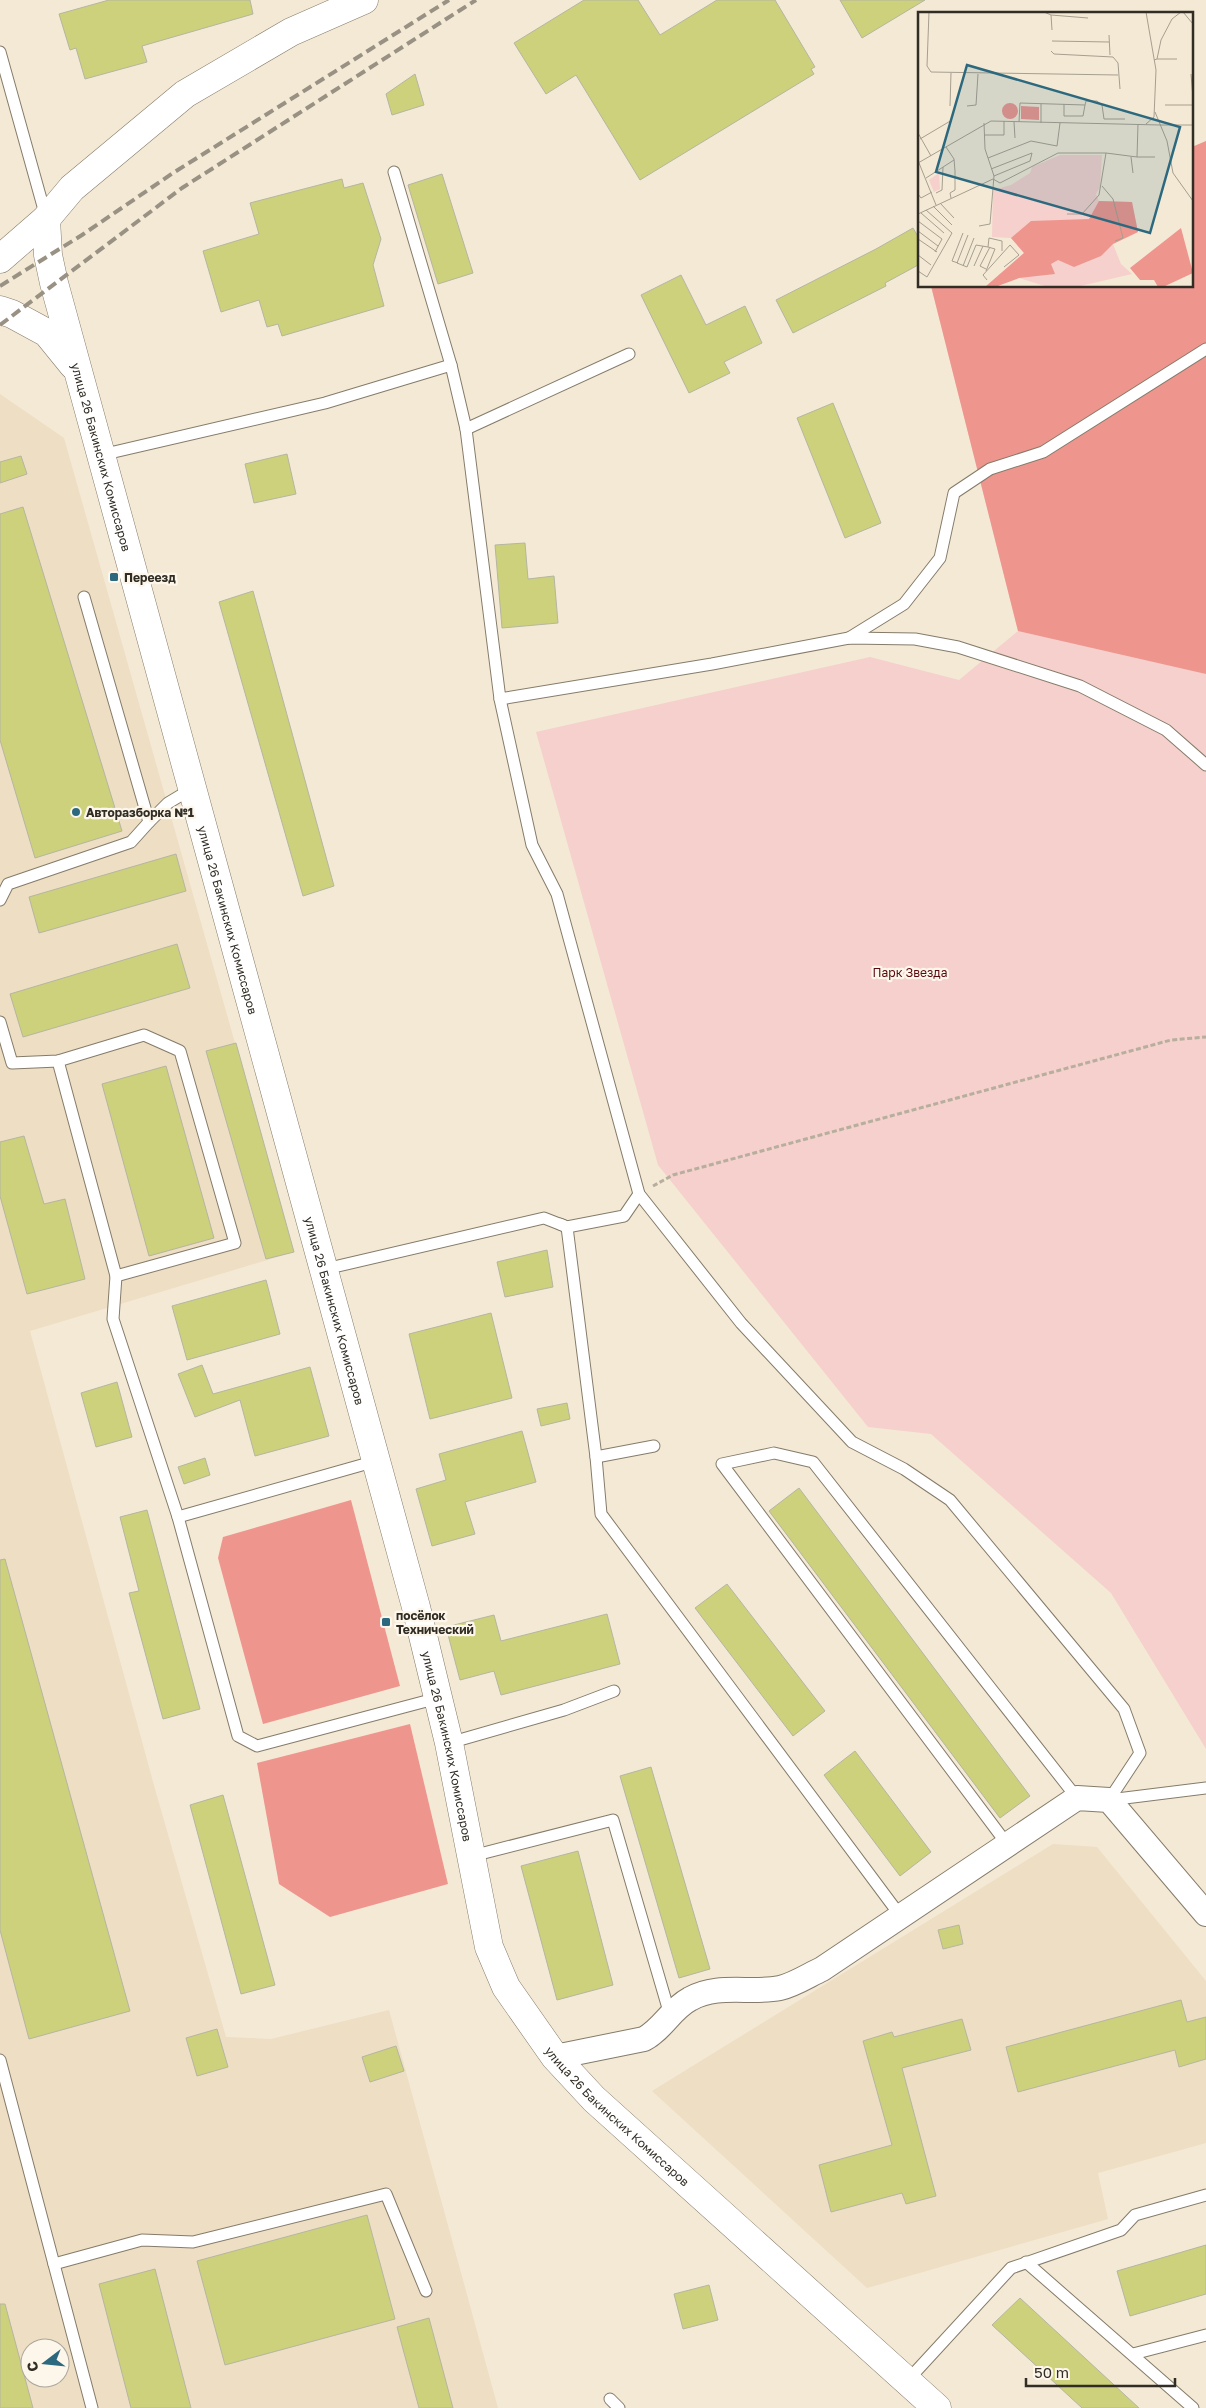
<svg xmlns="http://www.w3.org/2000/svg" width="1206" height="2408" viewBox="0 0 1206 2408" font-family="'Golos Text',sans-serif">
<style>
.built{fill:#eddec4;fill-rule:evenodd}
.green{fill:#f5d0cc}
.forest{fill:#ee958e}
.building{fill:#cdd17b;stroke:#b4b6a1}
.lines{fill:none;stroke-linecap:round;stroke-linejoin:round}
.service-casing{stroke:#857b6a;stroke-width:13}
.minor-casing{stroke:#857b6a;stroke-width:26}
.secondary-casing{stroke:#857b6a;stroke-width:29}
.path{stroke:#b7ae9e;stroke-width:3;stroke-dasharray:5 2.5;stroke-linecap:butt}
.service{stroke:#fff;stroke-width:11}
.minor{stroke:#fff;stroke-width:24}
.secondary{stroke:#fff;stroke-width:28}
.rail{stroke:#999183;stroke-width:4;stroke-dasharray:10 5;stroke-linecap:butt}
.poi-dot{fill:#2c697f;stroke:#fdf7eb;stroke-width:2}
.labels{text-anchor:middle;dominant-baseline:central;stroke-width:4.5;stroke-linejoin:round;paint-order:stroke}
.street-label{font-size:12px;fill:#312d25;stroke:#fdf7eb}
.poi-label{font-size:12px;font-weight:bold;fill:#312d25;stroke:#fdf7eb;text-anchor:start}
.park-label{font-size:12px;fill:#5a090e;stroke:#fdf7eb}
.inset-road{fill:none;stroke:#a69e8f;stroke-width:1}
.view{fill:#2c697f;fill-opacity:0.15;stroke:#2c697f;stroke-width:2.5}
.inset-edge{fill:none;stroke:#312d25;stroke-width:2.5}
</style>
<rect width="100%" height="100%" fill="#f4e9d5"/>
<g class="built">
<path d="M0 394 64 438 294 1252 30 1331 155 1789 226 2037 271 2039 389 2010 498 2408H0ZM30 2348H60V2378H30Z"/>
<polygon points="1053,1844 1097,1847 1206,1981 1206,2143 1098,2173 1108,2219 867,2288 652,2091"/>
</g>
<polygon class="green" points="1206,141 1206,1749 1111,1593 931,1434 868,1427 658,1165 536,732 870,657 959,680 1018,631 931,286 1192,286 1192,147"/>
<g class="forest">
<polygon points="1206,141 1206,674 1018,631 931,286 1192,286 1192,147"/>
<polygon points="351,1500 400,1686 263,1724 218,1558 223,1537"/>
<polygon points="410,1724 448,1884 330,1917 279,1884 257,1763"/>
</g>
<g class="building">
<polygon points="109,0 250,0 253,14 142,46 147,62 85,79 76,48 70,50 59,14"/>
<polygon points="584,0 638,0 660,35 717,0 775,0 815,67 811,69 814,74 640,180 576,75 546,94 514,43"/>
<polygon points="840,0 925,0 862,38"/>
<polygon points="415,74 424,105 392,115 386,94"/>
<polygon points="442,174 473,273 438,284 408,185"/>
<polygon points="342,179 344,188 363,183 381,239 373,265 384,306 282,336 278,324 267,327 259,300 221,312 203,251 259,234 250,203"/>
<polygon points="913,228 920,240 920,264 885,283 886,286 793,333 776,300 876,249"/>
<polygon points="681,275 706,325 745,306 762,343 724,362 730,373 689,393 641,295"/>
<polygon points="833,403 881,523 845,538 797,418"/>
<polygon points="287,454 296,494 254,503 245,464"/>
<polygon points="21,456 27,474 0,483 0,462"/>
<polygon points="23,507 122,831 35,858 0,740 0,514"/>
<polygon points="525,543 528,579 554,576 558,623 502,628 495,545"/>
<polygon points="253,591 334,886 303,896 219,602"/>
<polygon points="176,854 186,891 39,933 29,897"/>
<polygon points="177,944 190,988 23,1037 10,994"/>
<polygon points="236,1043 294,1252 266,1259 206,1051"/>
<polygon points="166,1066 214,1238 149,1256 102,1084"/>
<polygon points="24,1136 44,1204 65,1199 85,1279 27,1294 0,1196 0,1142"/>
<polygon points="547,1250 553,1287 505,1297 497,1262"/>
<polygon points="266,1280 280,1334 187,1360 172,1306"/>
<polygon points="491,1313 512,1398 430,1419 409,1334"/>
<polygon points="202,1365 213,1394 310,1367 329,1436 255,1456 240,1400 195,1417 178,1374"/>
<polygon points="117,1382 132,1437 96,1447 81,1393"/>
<polygon points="567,1403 570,1419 541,1426 537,1409"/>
<polygon points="522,1431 536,1482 465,1502 475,1534 432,1546 416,1489 446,1480 439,1454"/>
<polygon points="205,1458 210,1475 184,1484 178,1467"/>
<polygon points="799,1488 1030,1796 1000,1818 769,1511"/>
<polygon points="147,1510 200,1709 163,1719 129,1593 139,1591 120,1517"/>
<polygon points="5,1559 130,2011 29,2039 0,1930 0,1560"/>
<polygon points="727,1584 825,1711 793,1736 695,1608"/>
<polygon points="607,1614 620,1664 501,1695 494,1671 460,1680 446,1627 494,1615 501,1641"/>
<polygon points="855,1751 931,1852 900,1876 824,1775"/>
<polygon points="651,1767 710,1969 679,1978 620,1776"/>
<polygon points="223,1795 275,1985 241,1994 190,1805"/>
<polygon points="578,1851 613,1985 557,2000 521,1866"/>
<polygon points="959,1925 963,1944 943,1949 938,1930"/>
<polygon points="1181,2000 1187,2022 1206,2017 1206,2059 1179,2067 1175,2050 1018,2092 1006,2047"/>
<polygon points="962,2019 971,2050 902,2068 936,2196 906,2204 902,2193 831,2212 819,2165 892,2145 863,2041 892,2032 894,2037"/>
<polygon points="217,2029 228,2067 197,2076 186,2038"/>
<polygon points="396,2046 404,2071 370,2082 362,2057"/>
<polygon points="367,2215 395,2319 225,2365 197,2261"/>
<polygon points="1206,2245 1206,2294 1130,2316 1117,2271"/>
<polygon points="155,2269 191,2408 131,2408 99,2284"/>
<polygon points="709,2285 718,2320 683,2329 674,2294"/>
<polygon points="1020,2298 1139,2408 1082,2408 992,2325"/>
<polygon points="0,2304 5,2304 33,2408 0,2408"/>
<polygon points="429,2318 453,2408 419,2408 397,2327"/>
</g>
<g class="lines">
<g class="service-casing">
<g id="service">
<polyline points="0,52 46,217"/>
<polyline points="394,172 451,365"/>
<polyline points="466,429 629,354"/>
<polyline points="101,455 325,403 451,365 466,429 500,699 712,664 849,638 915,639 958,647 1080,686 1166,730 1206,765"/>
<polyline points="849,638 904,604 940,558 954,493 990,469 1043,452 1206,349"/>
<polyline points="500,699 532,845 557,894 639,1194 741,1323 852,1442 904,1469 950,1500 1124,1709 1140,1753 1109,1800"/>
<polyline points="149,822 168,803 193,788"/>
<polyline points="0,900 8,884 131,842 149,822 84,597"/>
<polyline points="0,1022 12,1063 58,1061 144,1035 180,1051 235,1243 116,1276"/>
<polyline points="58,1061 116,1276 113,1319 178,1517 238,1736 257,1746 438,1698"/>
<polyline points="560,1224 567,1227 624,1216 639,1194"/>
<polyline points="325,1269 544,1218 567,1227 596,1457 601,1514 902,1918"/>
<polyline points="596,1457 654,1446"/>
<polyline points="178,1517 376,1461"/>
<polyline points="449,1743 564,1710 614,1691"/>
<polyline points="1109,1800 1206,1788"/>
<polyline points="1007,1844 722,1464 774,1453 813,1462 1077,1798"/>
<polyline points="472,1856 613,1820 670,2015"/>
<polyline points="0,2060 92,2408"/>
<polyline points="1026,2262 1193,2408"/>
<polyline points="54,2264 142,2240 193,2242 386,2194 426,2291"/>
<polyline points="1133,2354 1206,2335"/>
<polyline points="908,2380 1011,2268 1121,2230 1135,2215 1206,2195"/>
<polyline points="610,2399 619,2408"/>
</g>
</g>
<g class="minor-casing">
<path id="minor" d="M555 2057 644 2039C663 2029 671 2009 690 1999 718 1983 750 1994 780 1988 794 1985 809 1975 822 1969L1077 1798 1109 1800 1206 1914"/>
</g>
<g class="secondary-casing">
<g id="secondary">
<path id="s1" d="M46 219 48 255 54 283 416 1607 449 1743 489 1947 506 1987 555 2057 594 2099 937 2408"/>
<polyline points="0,259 46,219 72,188 185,94 291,32 364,0"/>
<polyline points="0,310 12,314 47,333 73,365"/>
</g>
</g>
<polyline class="path" points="653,1186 673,1175 1171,1040 1206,1037"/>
<use href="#service" class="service"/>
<use href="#minor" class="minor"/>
<use href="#secondary" class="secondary"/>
<g class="rail">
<polyline points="0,286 82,235 173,173 449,0"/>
<polyline points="0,325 182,188 476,0"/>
</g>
</g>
<g class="poi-dot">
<rect x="109" y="572" width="10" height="10" rx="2.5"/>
<circle cx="76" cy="812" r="5"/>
<rect x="381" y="1617" width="10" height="10" rx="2.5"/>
</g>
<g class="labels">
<g class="street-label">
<text stroke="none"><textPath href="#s1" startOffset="245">улица 26 Бакинских Комиссаров</textPath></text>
<text stroke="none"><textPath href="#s1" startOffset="725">улица 26 Бакинских Комиссаров</textPath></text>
<text stroke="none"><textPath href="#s1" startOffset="1130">улица 26 Бакинских Комиссаров</textPath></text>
<text stroke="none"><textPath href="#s1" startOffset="1580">улица 26 Бакинских Комиссаров</textPath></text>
<text stroke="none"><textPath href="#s1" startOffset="2000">улица 26 Бакинских Комиссаров</textPath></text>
</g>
<g class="poi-label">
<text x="124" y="577">Переезд</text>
<text x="86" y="812">Авторазборка №1</text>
<text x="396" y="1615">посёлок<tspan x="396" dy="14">Технический</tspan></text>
</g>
<g class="park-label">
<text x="910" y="972">Парк Звезда</text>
</g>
</g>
<g transform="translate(918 12)">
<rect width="275" height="275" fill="#f4e9d5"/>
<path d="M142 143H184L182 175 178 182 181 189 214 190 220 220 195 232 203 252 214 262 158 275H130L101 266 77 275H67L106 241 93 226 74 225 75 178 93 173 112 161 114 155ZM21 161 22 177 16 180 11 168Z" fill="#f5d0cc"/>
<path d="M84 99a8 8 0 1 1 16 0a8 8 0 1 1-16 0ZM103 94 121 95V108L103 107ZM181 189 214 190 220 220 195 232 183 244 156 255 140 248 133 252 137 262 101 266 77 275H67L106 241 93 226 113 209 171 207ZM263 216 275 261 245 275H240L236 268H222L212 256Z" fill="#ee958e"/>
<path class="inset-road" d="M11 0 9 54 13 60 200 63M126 0 133 3 134 18M265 0 275 12M133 3 170 6M0 21V0M191 23 192 43M134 29 191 30M133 39 136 42 195 45 200 51 202 77M239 47H259M236 48 239 47 243 28 254 7 263 0M273 62 275 86M146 92V104H165L167 93M247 93H275M32 94 33 61M49 94 58 93 60 62M237 100 249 129 255 161 275 189M96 110 97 126M101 110 102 91 167 93 168 89H179L184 93 186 107H207M123 111V92M228 112 236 105 238 58 228 0M242 113H275M0 121 13 144M67 123H86V109M2 127 34 108M28 135 36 147 37 159V178L32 181 33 186M213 145 215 161M219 145H237M70 146 113 129 139 134 142 111M0 151 73 109 242 113M1 151 18 193M73 157 114 141M76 164 112 149 114 141M8 166 36 148M75 167 82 171 140 141H188M184 174 195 187 205 226 197 229M18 181 24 178 25 155M0 182 3 186 14 180M22 191 36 206M15 194 34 213M3 201 26 221M0 202 75 167M149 202H164L181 183 188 141 219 145 220 112M0 209 24 227 17 240M61 214 72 212 76 164 67 137 66 111M0 219 20 234M50 223 39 251 49 255 58 233 70 235M0 227 19 240M0 243 13 253M40 251 34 249 45 221M45 254 56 226M56 254 65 234M68 257 62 254 72 235M0 259 9 265 34 221 8 198M68 259 77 237 70 235 71 226 84 229V239M69 268 65 263 92 233 101 243 86 255"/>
<path class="view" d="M49 53 262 115 232 221 18 160Z"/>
<rect width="275" height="275" class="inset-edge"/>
</g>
<g transform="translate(45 2363) rotate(254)"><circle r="24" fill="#fdf7eb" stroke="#aba69c"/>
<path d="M0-4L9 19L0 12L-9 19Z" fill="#2c697f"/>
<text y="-8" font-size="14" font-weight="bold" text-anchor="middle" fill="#312d25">С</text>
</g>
<path d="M1026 2378v8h149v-8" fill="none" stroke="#312d25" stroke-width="2.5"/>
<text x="1034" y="2378" font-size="15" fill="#312d25" stroke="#fdf7eb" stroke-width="4" paint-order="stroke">50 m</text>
</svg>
